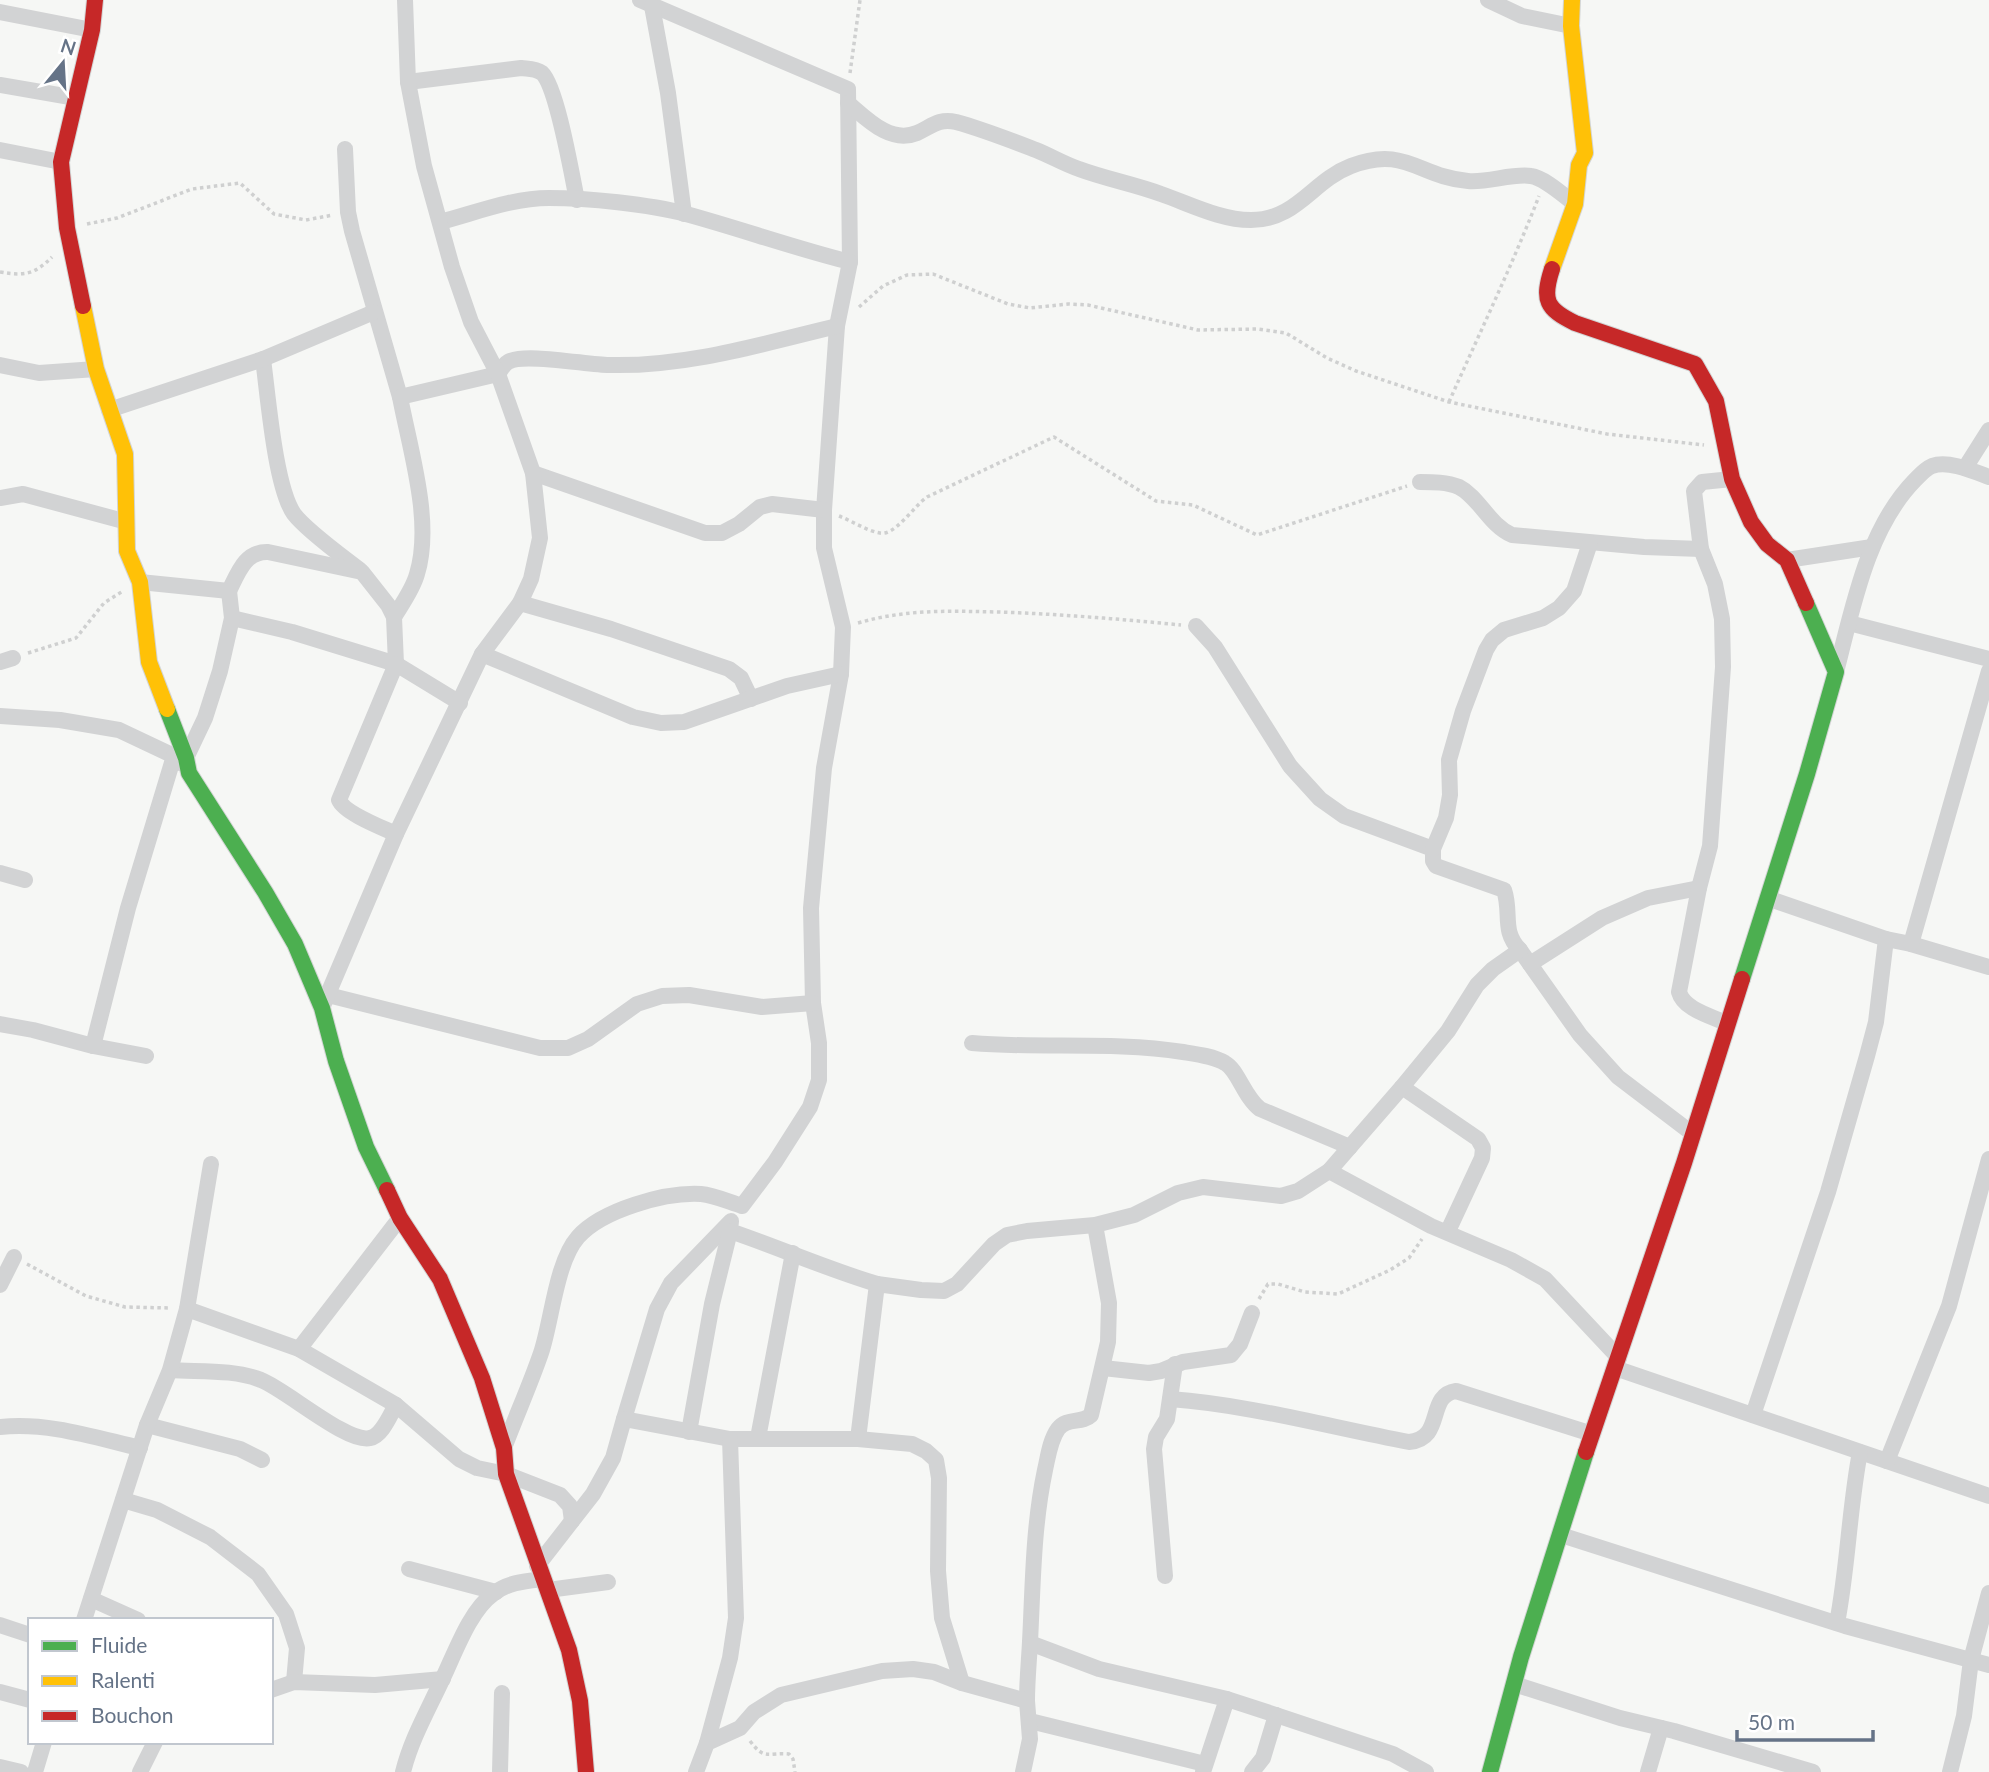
<svg xmlns="http://www.w3.org/2000/svg" width="1989" height="1772" viewBox="0 0 1989 1772" font-family="Lato,sans-serif">
<style>
.lines{fill:none;stroke-linecap:round;stroke-linejoin:round}
.fast-casing{stroke:#d3d5d5;stroke-width:18}
.slow-casing{stroke:#d3d5d5;stroke-width:18}
.jam-casing{stroke:#d3d5d5;stroke-width:18}
.path{stroke:#cfd0d0;stroke-width:3.5;stroke-dasharray:3.5 3.5;stroke-linecap:butt}
.street{stroke:#d2d3d4;stroke-width:16}
.fast{stroke:#4caf50;stroke-width:16}
.slow{stroke:#ffc107;stroke-width:16}
.jam{stroke:#c62828;stroke-width:16}
</style>
<rect width="100%" height="100%" fill="#f6f7f5"/>
<g class="lines">
<g class="fast-casing">
<g id="fast">
<polyline points="167,709 186,758 189,773 265,892 295,944 322,1008 336,1061 366,1147 387,1190"/>
<polyline points="1742,979 1807,774 1836,672 1806,603"/>
<polyline points="1490,1772 1521,1657 1586,1452"/>
</g>
</g>
<g class="slow-casing">
<g id="slow">
<polyline points="1552,269 1575,204 1579,165 1585,153 1571,26 1572,0"/>
<polyline points="83,306 96,369 125,454 127,551 140,582 149,662 167,709"/>
</g>
</g>
<g class="jam-casing">
<g id="jam">
<path d="M1552 269C1542 300 1546 309 1575 323L1695 364 1716 401 1732 479 1751 522 1767 544 1787 560 1806 603"/>
<polyline points="83,306 67,228 61,162 92,30 95,0"/>
<polyline points="387,1190 400,1218 440,1279 482,1378 504,1448 506,1474 569,1650 580,1701 586,1772"/>
<polyline points="1586,1452 1684,1163 1742,979"/>
</g>
</g>
<g class="path">
<polyline points="850,73 860,0"/>
<polyline points="87,224 117,218 192,189 240,183 274,214 306,220 333,215"/>
<path d="M0 272C24 276 34 275 52 257"/>
<polyline points="859,307 883,286 907,275 933,274 1008,304 1030,308 1068,304 1088,305 1198,330 1258,329 1286,333 1327,358 1356,371 1449,402 1607,434 1704,445"/>
<path d="M1449 402C1479 334 1512 266 1539 196"/>
<path d="M839 516C852 521 867 531 880 533 895 536 914 506 927 497L1054 437 1156 501 1193 505 1257 535 1407 486"/>
<path d="M858 623C906 609 949 611 998 612 1059 614 1120 619 1181 625"/>
<polyline points="28,653 76,638 104,603 123,591"/>
<polyline points="27,1264 86,1296 125,1307 171,1308"/>
<polyline points="1259,1299 1268,1284 1278,1284 1305,1292 1338,1294 1390,1270 1409,1258 1422,1239"/>
<path d="M750 1741C765 1761 768 1752 789 1754L793 1759 795 1772"/>
</g>
<g class="street">
<polyline points="640,0 848,89 850,262"/>
<polyline points="1488,0 1522,16 1571,26"/>
<polyline points="652,6 668,93 684,214"/>
<polyline points="0,12 92,30"/>
<path d="M408 82 521 68C528 69 535 68 542 73 557 87 572 176 577 200"/>
<polyline points="0,85 76,98"/>
<path d="M848 103C867 119 890 144 917 133 931 127 938 118 956 122 982 129 1010 140 1036 150 1051 156 1064 164 1079 169 1106 179 1134 184 1161 194 1190 204 1220 220 1251 220 1297 220 1312 181 1351 166 1405 145 1419 177 1468 181 1487 183 1513 173 1531 176 1545 178 1564 196 1575 204"/>
<polyline points="345,149 348,212 352,231 400,397"/>
<polyline points="0,150 61,162"/>
<path d="M440 222C475 213 512 198 549 198 587 198 649 204 686 214 741 229 794 248 850 262L837 326 824 510V548L843 627 841 674 824 768 811 908 813 1003 819 1043V1080L810 1107 775 1162 742 1206C729 1202 714 1195 701 1194 665 1192 602 1210 578 1237 556 1262 552 1320 541 1353 530 1385 516 1416 504 1448"/>
<path d="M263 359C268 395 275 487 294 514 307 531 342 556 360 570"/>
<polyline points="0,365 39,373 96,369"/>
<polyline points="109,410 263,359 374,312"/>
<polyline points="1965,468 1989,430"/>
<polyline points="533,473 705,533 722,533 739,524 760,507 772,504 824,510"/>
<path d="M1420 482C1433 482 1447 482 1459 487 1479 497 1489 525 1512 535L1644 547 1701 549"/>
<polyline points="0,498 23,494 127,522"/>
<polyline points="1787,560 1872,547"/>
<path d="M140 582 229 591C238 573 245 551 268 552L362 572 388 605 394 617C402 604 413 589 417 574 433 522 410 450 400 397L498 374C501 370 503 365 508 362 523 352 588 365 609 365 687 367 762 344 837 326"/>
<polyline points="520,603 611,629 729,669 741,678 751,699"/>
<polyline points="232,618 292,632 396,664 394,617"/>
<polyline points="1849,623 1989,659"/>
<path d="M1196 626 1215 647 1290 766 1320 799 1344 816 1433 849V861L1436 866 1504 890C1512 913 1501 931 1520 950L1580 1035 1618 1077 1693 1134"/>
<polyline points="482,654 633,717 661,723 684,722 787,686 841,674"/>
<polyline points="0,662 13,658"/>
<path d="M1836 672C1853 607 1867 529 1915 480 1920 475 1925 469 1932 466 1948 460 1973 471 1989 477"/>
<polyline points="0,716 60,720 119,730 174,756 180,763"/>
<polyline points="186,758 205,718 220,671 232,618 229,591"/>
<path d="M396 834C383 828 344 813 339 800L396 664 460 703"/>
<polyline points="1433,849 1446,818 1450,795 1449,760 1463,711 1486,650 1492,640 1504,630 1543,618 1559,608 1574,591 1590,543"/>
<polyline points="0,873 25,880"/>
<polyline points="1767,898 1886,939 1911,944 1989,967"/>
<polyline points="1911,944 1989,671"/>
<polyline points="1530,964 1602,918 1648,898 1699,888"/>
<polyline points="328,995 540,1048 568,1048 588,1039 637,1004 662,996 689,995 762,1007 813,1003"/>
<polyline points="322,1008 396,834 482,654 520,603 531,579 540,538 533,473 498,374 471,322 452,267 424,166 408,82 405,0"/>
<polyline points="0,1024 33,1030 93,1046 146,1056"/>
<path d="M1728 1024C1712 1016 1684 1010 1679 992L1699 888 1710 846 1723 667 1722 619 1715 584 1701 549 1694 491 1702 482 1732 479"/>
<path d="M972 1043C1042 1049 1113 1041 1183 1052 1196 1054 1213 1056 1225 1063 1238 1070 1244 1097 1260 1109L1350 1147"/>
<polyline points="93,1046 128,908 174,756"/>
<polyline points="1402,1087 1478,1139 1483,1148 1482,1158 1448,1231"/>
<polyline points="1329,1171 1431,1226 1511,1260 1545,1279 1619,1358"/>
<polyline points="0,1285 14,1257"/>
<polyline points="187,1309 299,1349 396,1405 459,1459 477,1468 506,1474 560,1495 570,1506 572,1521"/>
<polyline points="299,1349 400,1218"/>
<polyline points="1103,1368 1149,1373 1161,1371 1183,1362 1231,1355 1240,1344 1252,1313"/>
<polyline points="1615,1368 1989,1496"/>
<path d="M170 1370C199 1372 234 1369 261 1380 285 1389 348 1444 370 1438 382 1436 390 1415 396 1405"/>
<path d="M1170 1399C1251 1405 1329 1427 1409 1442 1445 1439 1426 1395 1456 1391L1592 1434"/>
<polyline points="1753,1415 1828,1192 1867,1056 1876,1022 1886,939"/>
<path d="M624 1419 657 1309 671 1283 731 1221 730 1231C780 1248 827 1269 877 1284"/>
<polyline points="147,1425 240,1449 262,1460"/>
<path d="M0 1427C48 1422 93 1437 140 1448"/>
<polyline points="689,1432 712,1304 730,1231"/>
<polyline points="758,1438 793,1253"/>
<polyline points="858,1439 877,1284 921,1290 944,1291 957,1284 994,1244 1007,1235 1027,1231 1095,1225 1134,1215 1178,1193 1203,1187 1281,1196 1298,1191 1329,1171 1402,1087 1448,1031 1477,985 1493,969 1520,950"/>
<polyline points="1887,1461 1949,1306 1989,1159"/>
<polyline points="123,1500 157,1510 210,1537 258,1574 286,1614 297,1648 294,1682"/>
<polyline points="1561,1535 1845,1626 1989,1665"/>
<polyline points="537,1566 593,1494 613,1458 624,1419 730,1439 858,1439 912,1444 926,1451 936,1460 939,1478 938,1571 942,1618 962,1683"/>
<polyline points="409,1569 496,1592"/>
<polyline points="1165,1576 1154,1449 1156,1437 1167,1419 1175,1364"/>
<polyline points="548,1590 608,1582"/>
<polyline points="91,1599 138,1620"/>
<polyline points="84,1620 147,1425 170,1370 187,1309 211,1164"/>
<path d="M1837 1623C1848 1567 1849 1509 1860 1452"/>
<polyline points="0,1625 30,1635"/>
<polyline points="1030,1643 1099,1669 1227,1699 1276,1715 1393,1754 1426,1772"/>
<polyline points="1514,1684 1620,1718 1674,1731 1813,1772"/>
<polyline points="271,1690 294,1682 375,1685 443,1679"/>
<polyline points="0,1692 30,1700"/>
<path d="M1027 1701C1027 1681 1029 1661 1030 1642 1033 1584 1033 1527 1045 1470 1048 1457 1050 1440 1058 1429 1067 1417 1082 1424 1091 1415L1108 1342 1109 1303 1095 1225"/>
<polyline points="1030,1721 1205,1764"/>
<polyline points="707,1743 730,1658 736,1618 730,1439"/>
<polyline points="0,1767 21,1772"/>
<polyline points="35,1772 44,1742"/>
<polyline points="140,1772 155,1742"/>
<path d="M403 1772C411 1740 427 1712 441 1682 454 1656 469 1611 493 1594 508 1582 526 1581 544 1579"/>
<polyline points="500,1772 502,1693"/>
<polyline points="696,1772 707,1743 740,1728 754,1712 781,1695 882,1671 913,1669 934,1672 962,1683 1027,1701 1030,1739 1023,1772"/>
<polyline points="1203,1772 1227,1699"/>
<polyline points="1252,1772 1263,1758 1276,1715"/>
<polyline points="1648,1772 1661,1728"/>
<polyline points="1950,1772 1964,1716 1971,1660 1989,1593"/>
</g>
<use href="#fast" class="fast"/>
<use href="#slow" class="slow"/>
<use href="#jam" class="jam"/>
</g>
<rect x="28" y="1618" width="245" height="126" fill="#ffffff" stroke="#c1c7cf" stroke-width="2"/>
<rect x="42" y="1641" width="35" height="10" fill="#4caf50" stroke="#c1c7cf" stroke-width="2"/>
<text x="91" y="1653" font-size="21" fill="#657387">Fluide</text>
<rect x="42" y="1676" width="35" height="10" fill="#ffc107" stroke="#c1c7cf" stroke-width="2"/>
<text x="91" y="1688" font-size="21" fill="#657387">Ralenti</text>
<rect x="42" y="1711" width="35" height="10" fill="#c62828" stroke="#c1c7cf" stroke-width="2"/>
<text x="91" y="1723" font-size="21" fill="#657387">Bouchon</text>
<g transform="translate(63 63) rotate(18)" stroke="#ffffff" stroke-width="5" paint-order="stroke">
<path d="M0-5L12 26L0 18L-12 26Z" fill="#657387"/>
<text y="-10" font-size="19" font-weight="bold" text-anchor="middle" fill="#657387">N</text>
</g>
<path d="M1737 1730v10h136v-10" fill="none" stroke="#657387" stroke-width="3.5"/>
<text x="1748" y="1730" font-size="21" fill="#657387" stroke="#ffffff" stroke-width="5" paint-order="stroke">50 m</text>
</svg>
